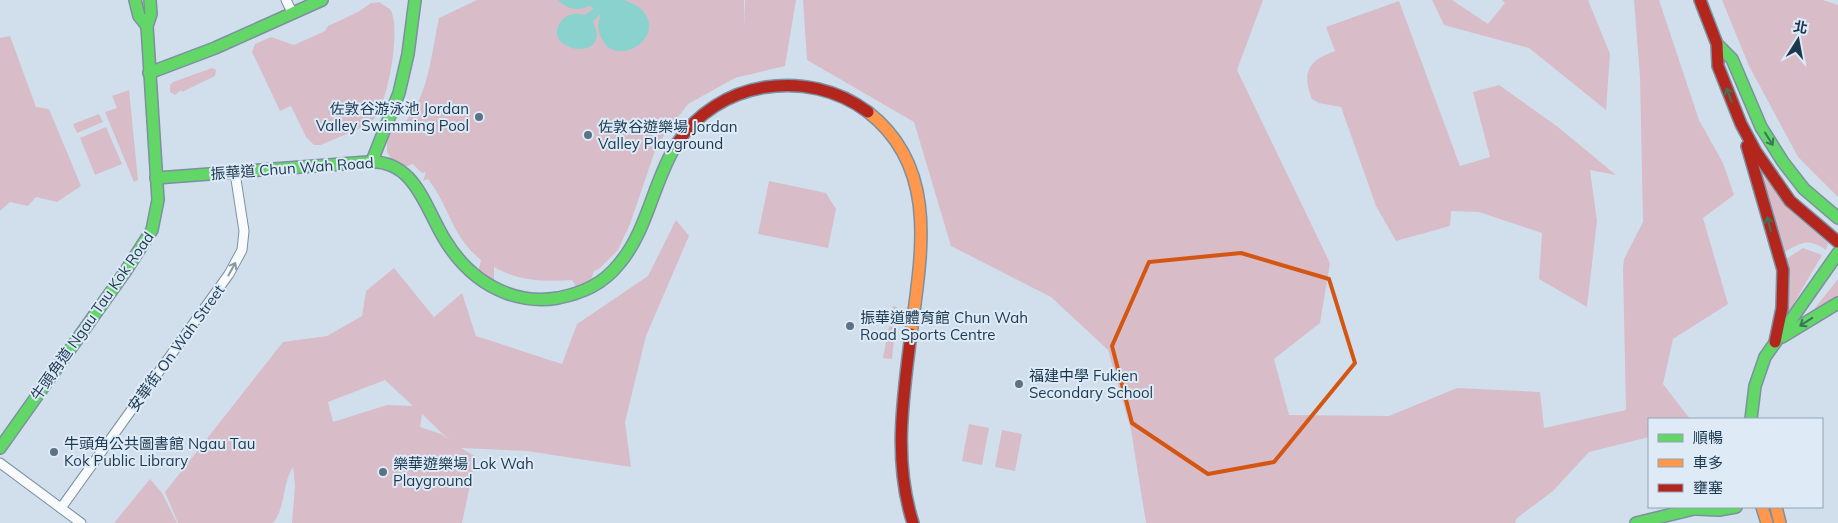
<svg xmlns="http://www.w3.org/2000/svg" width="1838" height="523" viewBox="0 0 1838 523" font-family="Mulish,'Noto Sans TC',sans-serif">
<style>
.green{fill:#d8bdc9;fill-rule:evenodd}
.water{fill:#89d2ce}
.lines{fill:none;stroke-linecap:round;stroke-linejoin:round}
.street-casing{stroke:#7b90a0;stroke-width:11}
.fast-casing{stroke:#7b90a0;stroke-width:14}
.slow-casing{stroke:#7b90a0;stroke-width:14}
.jam-casing{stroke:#7b90a0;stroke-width:14}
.street{stroke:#f8fafc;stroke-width:9}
.fast{stroke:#63d668;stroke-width:11}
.slow{stroke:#ff974d;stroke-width:11}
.jam{stroke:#b3261e;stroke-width:11}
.oneway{stroke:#38775a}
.oneway2{stroke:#8a99a6}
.marked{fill:none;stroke:#d45613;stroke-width:4;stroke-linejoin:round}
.poi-dot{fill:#5b7287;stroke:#deebf7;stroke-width:2}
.labels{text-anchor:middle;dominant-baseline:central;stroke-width:4;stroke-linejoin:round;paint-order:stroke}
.poi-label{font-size:15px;fill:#1c3850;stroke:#deebf7;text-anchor:start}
.street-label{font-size:15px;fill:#1c3850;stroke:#deebf7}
</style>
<rect width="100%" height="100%" fill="#d1dfec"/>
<g class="green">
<path d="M477 0H744L745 27V0H796L785 66 735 78 688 104 657 145 630 224 618 250 600 268 594 271 590 283 577 288 572 280C545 282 518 281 494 267V284L478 272 481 260C451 236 450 207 428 179L423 181 426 172 422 173 413 164 398 170 387 152V120L402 125C429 99 431 53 439 18Z"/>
<polygon points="803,0 1263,0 1237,70 1330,263 1320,323 1274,359 1289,415 1389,416 1457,388 1540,392 1544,428 1626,410 1623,268 1624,259 1643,222 1640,77 1634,0 1659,0 1699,120 1723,163 1734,195 1703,218 1728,304 1673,339 1663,384 1690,419 1649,419 1649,437 1589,452 1553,491 1517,518 1515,523 1146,523 1131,430 1108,350 1051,297 951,246 914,122 807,60"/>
<polygon points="1432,0 1452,0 1488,24 1505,3 1502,0 1588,0 1610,54 1606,110 1529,48 1444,25"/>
<polygon points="1722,0 1823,0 1838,5 1838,197 1798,157 1749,66"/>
<path d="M1399 1 1460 166 1490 157 1473 92 1499 85 1558 127 1616 175 1590 170 1597 221 1587 307 1539 279 1542 233 1479 212 1451 211 1450 226 1396 241 1376 206 1341 107 1319 103 1312 99C1301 72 1309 60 1335 51L1326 27Z"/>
<path d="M379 2 390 9C402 26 388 105 373 120 365 128 333 139 321 145H314L306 137 291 106 280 111 252 52 255 44 271 37 294 45 325 31 328 26 358 12 371 3Z"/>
<polygon points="10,36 36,107 49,109 81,186 57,202 36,197 28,206 10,202 0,211 0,38"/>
<polygon points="212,68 216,70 215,76 182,92 181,90 175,95 170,92 170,85 173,82"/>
<polygon points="129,90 138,180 134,182 105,112 117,108 112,96"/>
<polygon points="99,114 103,122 77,133 73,124"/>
<polygon points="106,127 122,164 95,175 80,138"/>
<path d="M1762 175 1796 215 1828 243 1826 250C1807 237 1801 243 1783 253Z"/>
<polygon points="769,181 826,193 836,209 828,248 758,234"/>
<path d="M676 220 689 236 646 336 625 422 631 467 527 451 461 448 476 457 462 523H292L295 486 293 467C282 484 286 507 273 523H178L165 492 283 342 327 336 362 316 366 291 394 268 434 317 462 293 476 336 562 364 577 324 648 276ZM385 380 413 406 387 405 333 422 328 402ZM422 415V414L449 440 441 434 420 427Z"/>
<polygon points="1803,248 1822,255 1787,315 1790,275 1786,259"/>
<polygon points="1838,279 1838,298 1813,312 1815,308"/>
<polygon points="893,306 897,307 892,359 883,358"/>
<polygon points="969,424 989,428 982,465 962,461"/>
<polygon points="1002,430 1022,434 1015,471 995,467"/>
<polygon points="150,479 162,493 177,523 114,523"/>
</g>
<path class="water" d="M558 0H624C630 3 636 4 641 9 671 38 610 74 599 32 597 26 600 20 600 14L593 22C614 65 535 51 563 19 569 13 577 13 585 15L593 9 590 6C578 11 568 10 558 0Z"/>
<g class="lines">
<g class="street-casing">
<g id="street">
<polyline points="286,0 290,8"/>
<polyline points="0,463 81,523"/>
<polyline points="61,508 229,274 242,250 244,231 235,173"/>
</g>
</g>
<g class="fast-casing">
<g id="fast">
<polyline points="135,0 139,16 147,26"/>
<polyline points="1717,44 1732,59 1761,127 1783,162 1804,189 1838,218"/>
<polyline points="149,73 215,48 322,0"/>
<polyline points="372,161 399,93 408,54 415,0"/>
<path d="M156 178 368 162C415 159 425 208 445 240 459 263 480 283 506 293 522 299 541 301 558 298 583 293 603 284 619 264 648 230 653 182 676 145"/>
<polyline points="1782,337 1838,303"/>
<polyline points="1751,419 1755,386 1765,357 1838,253"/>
<polyline points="0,448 125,272 152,230 158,200 147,26 151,14 150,0"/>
<polyline points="1696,509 1719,510 1736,507"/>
<polyline points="1636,523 1702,507"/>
</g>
</g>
<g class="slow-casing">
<g id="slow">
<path d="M868 112C940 168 921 255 911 334"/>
<polyline points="1762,507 1767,523"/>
<polyline points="1776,507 1780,523"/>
</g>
</g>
<g class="jam-casing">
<g id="jam">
<polyline points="1700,0 1717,44 1718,66 1741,124 1756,152 1790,201 1838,242"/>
<path d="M676 145C717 80 808 67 868 112"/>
<polyline points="1747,146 1783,270 1782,308 1775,342"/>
<path d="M911 334C903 398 893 461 913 523"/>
</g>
</g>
<use href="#street" class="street"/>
<use href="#fast" class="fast"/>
<use href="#slow" class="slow"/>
<use href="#jam" class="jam"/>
</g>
<defs><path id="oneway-shaft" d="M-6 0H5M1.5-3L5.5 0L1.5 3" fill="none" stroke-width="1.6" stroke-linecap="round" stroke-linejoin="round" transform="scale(1.25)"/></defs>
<g class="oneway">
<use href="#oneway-shaft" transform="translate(1729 95) rotate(-111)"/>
<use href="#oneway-shaft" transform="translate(1769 139) rotate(58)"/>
<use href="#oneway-shaft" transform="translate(1769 224) rotate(-105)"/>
<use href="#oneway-shaft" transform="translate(1806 322) rotate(147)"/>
</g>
<use class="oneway2" href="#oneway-shaft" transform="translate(232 269) rotate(-61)"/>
<path class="marked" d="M1241 253 1329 279 1355 363 1274 462 1208 474 1132 423 1112 346 1149 262Z"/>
<g class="poi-dot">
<circle cx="479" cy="117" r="5"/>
<circle cx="588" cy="135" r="5"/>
<circle cx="850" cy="326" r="5"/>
<circle cx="1019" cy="384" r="5"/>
<circle cx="54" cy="452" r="5"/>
<circle cx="383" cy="472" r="5"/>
</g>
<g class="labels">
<g class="poi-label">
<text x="469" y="108" text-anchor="end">佐敦谷游泳池 Jordan<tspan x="469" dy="17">Valley Swimming Pool</tspan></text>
<text x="598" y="126">佐敦谷遊樂場 Jordan<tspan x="598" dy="17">Valley Playground</tspan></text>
<text x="860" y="317">振華道體育館 Chun Wah<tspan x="860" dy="17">Road Sports Centre</tspan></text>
<text x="1029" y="375">福建中學 Fukien<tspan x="1029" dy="17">Secondary School</tspan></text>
<text x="64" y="443">牛頭角公共圖書館 Ngau Tau<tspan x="64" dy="17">Kok Public Library</tspan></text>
<text x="393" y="463">樂華遊樂場 Lok Wah<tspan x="393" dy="17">Playground</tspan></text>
</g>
<g class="street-label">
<text transform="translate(292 168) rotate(-4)">振華道 Chun Wah Road</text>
<text transform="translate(92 316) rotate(-55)">牛頭角道 Ngau Tau Kok Road</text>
<text transform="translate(176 348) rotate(-54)">安華街 On Wah Street</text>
</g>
</g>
<rect x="1648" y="418" width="175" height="90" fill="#deebf7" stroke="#90a3b4"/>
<rect x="1658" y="434" width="25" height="8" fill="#63d668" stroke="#90a3b4"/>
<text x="1693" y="443" font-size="15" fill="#1c3850">順暢</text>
<rect x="1658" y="459" width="25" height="8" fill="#ff974d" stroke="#90a3b4"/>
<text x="1693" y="468" font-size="15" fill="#1c3850">車多</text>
<rect x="1658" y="484" width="25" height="8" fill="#b3261e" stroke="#90a3b4"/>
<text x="1693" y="493" font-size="15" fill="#1c3850">壅塞</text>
<g transform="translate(1798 40) rotate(11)" stroke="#deebf7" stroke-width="4" paint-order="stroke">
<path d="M0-4L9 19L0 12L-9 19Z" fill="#1c3850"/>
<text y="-8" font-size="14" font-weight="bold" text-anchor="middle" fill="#1c3850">北</text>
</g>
</svg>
